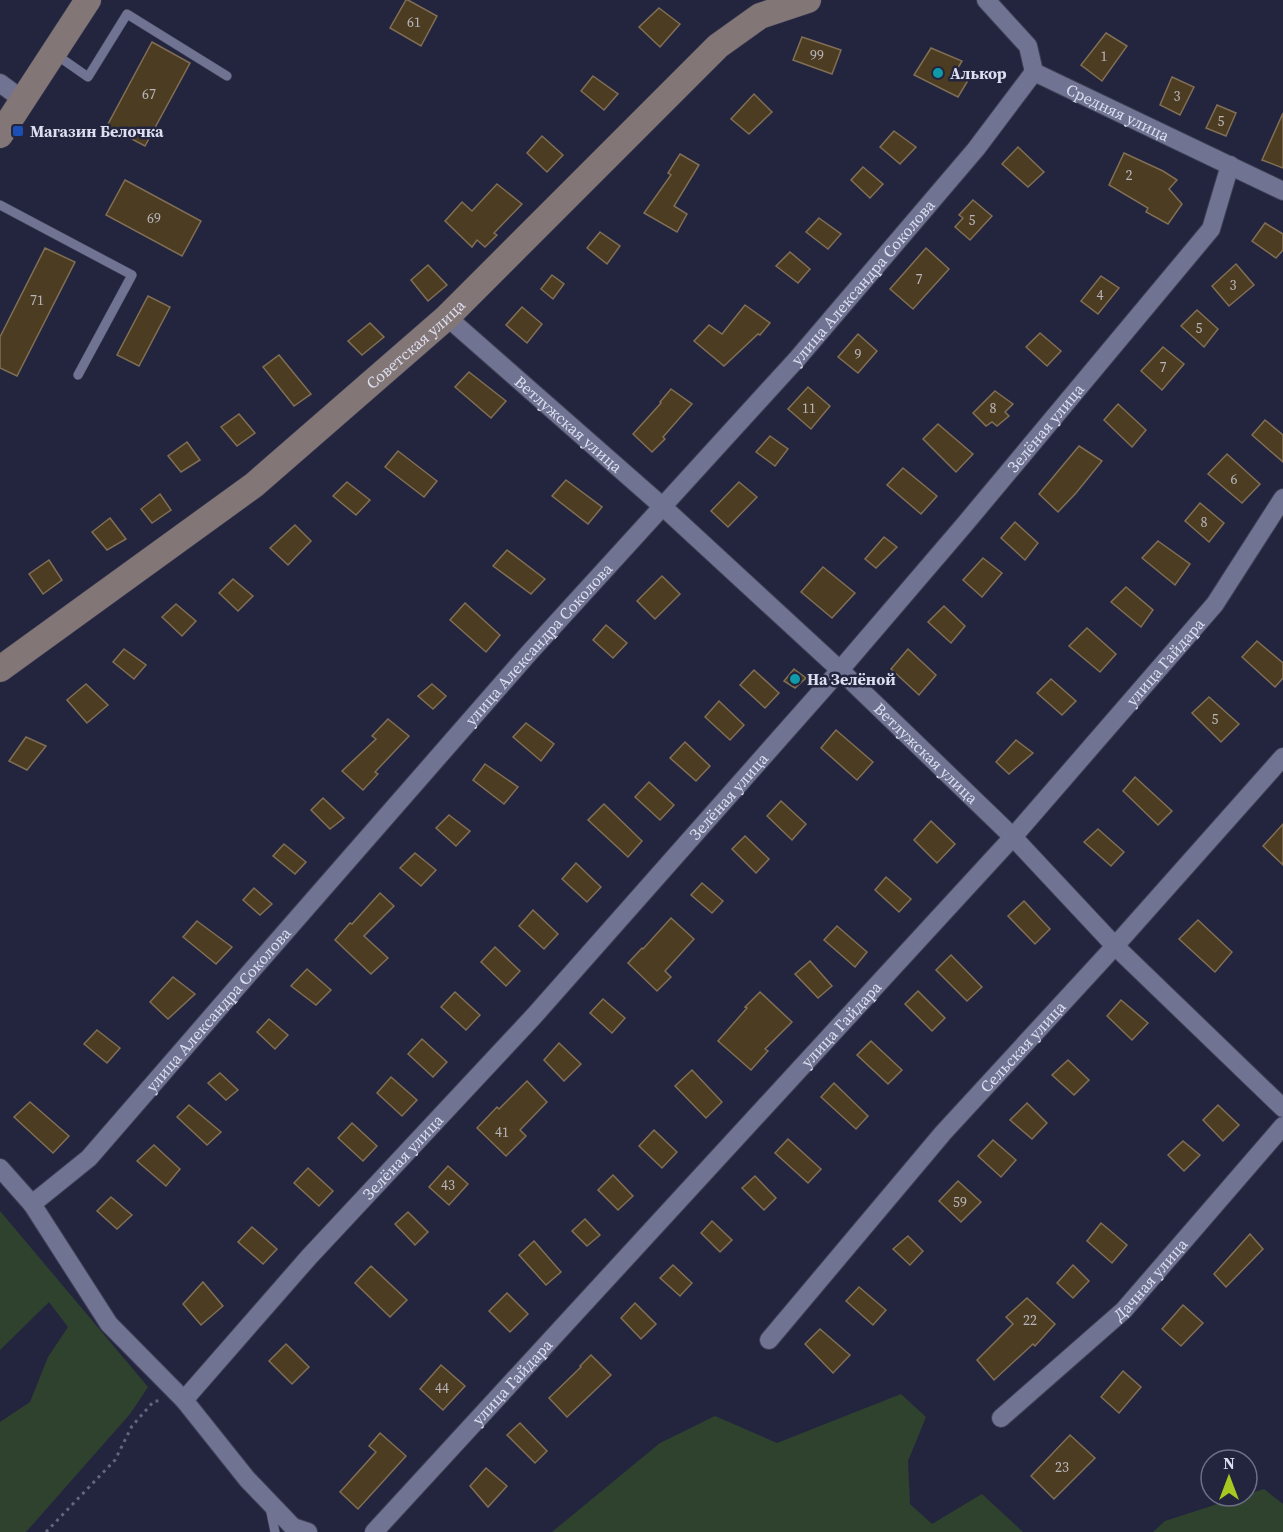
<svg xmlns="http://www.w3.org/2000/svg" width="1283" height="1532" viewBox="0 0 1283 1532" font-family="'Source Serif 4',serif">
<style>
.green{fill:#2f422e}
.building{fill:#4c3c22;stroke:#806f54;stroke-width:1.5}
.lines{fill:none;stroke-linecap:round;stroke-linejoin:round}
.lane-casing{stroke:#3f3f55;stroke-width:10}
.street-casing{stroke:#3f3f55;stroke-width:20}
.secondary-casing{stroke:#3f3f55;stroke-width:27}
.path{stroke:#64667c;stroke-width:3;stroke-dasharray:3 4.5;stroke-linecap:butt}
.lane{stroke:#707492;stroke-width:9}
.street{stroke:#707492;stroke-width:18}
.secondary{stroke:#837676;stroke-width:26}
.culture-dot{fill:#0f9aa8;stroke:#23253e;stroke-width:2}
.transit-dot{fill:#1a4fb4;stroke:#23253e;stroke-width:2}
.labels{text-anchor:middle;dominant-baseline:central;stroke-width:5;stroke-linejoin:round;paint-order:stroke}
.number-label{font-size:14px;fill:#b9b6bc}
.poi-label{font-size:16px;font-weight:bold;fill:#dddff0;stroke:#23253e;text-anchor:start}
.street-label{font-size:16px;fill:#dddff0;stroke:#23253e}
</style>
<rect width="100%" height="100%" fill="#23253e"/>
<g class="green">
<polygon points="0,1211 148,1387 130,1414 26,1532 0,1532 0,1422 30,1402 48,1357 68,1327 49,1302 0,1350"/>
<polygon points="901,1394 926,1417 908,1461 910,1504 932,1524 982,1494 1023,1532 552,1532 660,1443 715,1416 777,1443"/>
<polygon points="1264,1489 1283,1504 1283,1532 1153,1532 1165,1521 1242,1496 1247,1496 1247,1494"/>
</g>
<g class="building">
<polygon points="406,0 408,0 437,16 421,46 390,28"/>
<polygon points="659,8 680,24 660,47 639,27"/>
<polygon points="1106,33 1127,46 1102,81 1081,65"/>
<polygon points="802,37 841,50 832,74 793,60"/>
<polygon points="152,42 190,63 145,146 107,126"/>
<polygon points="931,48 962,61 956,71 970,77 958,97 914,75"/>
<polygon points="593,76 618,94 604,110 581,91"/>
<polygon points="1172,77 1194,87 1180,115 1160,105"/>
<polygon points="754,94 772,112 749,134 731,119"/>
<polygon points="1217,105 1236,113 1226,136 1206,128"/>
<polygon points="1283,113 1283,168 1262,160"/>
<polygon points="894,131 916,147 900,164 880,147"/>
<polygon points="542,136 563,155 547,172 527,153"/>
<polygon points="1018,147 1044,172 1028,187 1002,164"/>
<polygon points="1124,153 1163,171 1177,180 1169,189 1182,204 1168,224 1146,212 1148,208 1109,185"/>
<polygon points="680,154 699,165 674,206 687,214 677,232 644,213 671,175 668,173"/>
<polygon points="863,167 883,184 870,198 851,180"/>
<polygon points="125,180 201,221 182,256 106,215"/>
<polygon points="497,184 522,204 494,233 497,235 485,247 477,240 472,247 445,221 462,202 472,211"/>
<polygon points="973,200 992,216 970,240 955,227 963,218 959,215"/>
<polygon points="819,218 841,234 828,249 806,232"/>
<polygon points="1265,223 1283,234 1283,250 1276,258 1252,241"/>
<polygon points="600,232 620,246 607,264 587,248"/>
<polygon points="45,248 75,262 17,376 0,368 0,337"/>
<polygon points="926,248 949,269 913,309 890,289"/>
<polygon points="790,252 810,269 798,283 776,266"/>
<polygon points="1236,264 1254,285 1229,306 1212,286"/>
<polygon points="428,265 447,285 428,301 411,280"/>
<polygon points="552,275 564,284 553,299 541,289"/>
<polygon points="1101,276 1119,288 1098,314 1081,301"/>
<polygon points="148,296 170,307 139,366 117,355"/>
<polygon points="745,305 770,323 760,335 758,334 724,366 694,341 709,325 722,334"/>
<polygon points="522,307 542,324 527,343 506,325"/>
<polygon points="1197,310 1218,329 1204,347 1181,326"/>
<polygon points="370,323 384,337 362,355 348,341"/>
<polygon points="1040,333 1061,351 1047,366 1026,347"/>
<polygon points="858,334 877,351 858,373 838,357"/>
<polygon points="1163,347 1184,364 1162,390 1141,371"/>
<polygon points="279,355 311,394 294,406 263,367"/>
<polygon points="469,372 506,401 491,418 455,387"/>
<polygon points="808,387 830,406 811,429 788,409"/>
<polygon points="671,389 692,404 663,437 665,439 652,452 633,434 661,403 660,402"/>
<polygon points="995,391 1013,404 1005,412 1009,416 997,426 992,422 986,426 973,413"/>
<polygon points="1118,404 1146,430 1132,447 1104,420"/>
<polygon points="239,414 255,433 237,446 221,427"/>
<polygon points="1265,420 1283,435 1283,462 1252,435"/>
<polygon points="938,424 973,454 956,472 923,439"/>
<polygon points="770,436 788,449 775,466 756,452"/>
<polygon points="187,442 200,460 181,472 168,456"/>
<polygon points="1079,446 1102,461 1076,493 1058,512 1039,494"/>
<polygon points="398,451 437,481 424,497 385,467"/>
<polygon points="1227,454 1260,484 1242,503 1208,474"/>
<polygon points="903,468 937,496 921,514 887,485"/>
<polygon points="566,480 602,507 588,524 552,496"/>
<polygon points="347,482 370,500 356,515 333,496"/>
<polygon points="739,482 757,497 728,527 711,511"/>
<polygon points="160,494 171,510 152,523 141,509"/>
<polygon points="1200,503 1224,523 1209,542 1185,521"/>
<polygon points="110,518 126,539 107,550 92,532"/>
<polygon points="1015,522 1038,543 1025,560 1001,538"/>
<polygon points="295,525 311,541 288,565 270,548"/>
<polygon points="884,537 897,547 876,568 865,559"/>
<polygon points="1158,541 1190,564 1175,585 1142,558"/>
<polygon points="507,550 545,579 531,594 493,566"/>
<polygon points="983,558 1002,573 982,597 963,580"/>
<polygon points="49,560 62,580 43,594 29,574"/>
<polygon points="823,567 855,593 832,618 801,592"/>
<polygon points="662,576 680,594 655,619 637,601"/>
<polygon points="233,579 253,596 238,611 219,593"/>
<polygon points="1126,587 1153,610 1141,627 1111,602"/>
<polygon points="465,603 500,635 486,652 450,620"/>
<polygon points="176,604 196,621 182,636 162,617"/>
<polygon points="944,606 965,626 951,643 928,622"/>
<polygon points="606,625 627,643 613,658 593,640"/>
<polygon points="1087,628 1116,654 1100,672 1069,646"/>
<polygon points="1257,641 1283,663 1283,678 1275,687 1242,657"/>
<polygon points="124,649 146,665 134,679 113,662"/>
<polygon points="908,649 936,675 919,695 891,669"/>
<polygon points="794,669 806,678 795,688 784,681"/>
<polygon points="754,670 779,693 765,708 740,685"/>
<polygon points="1051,679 1076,701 1062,715 1037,693"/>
<polygon points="86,684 108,705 87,723 67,700"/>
<polygon points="432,684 446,696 433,709 418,696"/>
<polygon points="1209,697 1239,724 1221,742 1192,713"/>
<polygon points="719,701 744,725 730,740 705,717"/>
<polygon points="388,719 409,736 375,772 378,774 363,790 342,771 376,739 372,736"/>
<polygon points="526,723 554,744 541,761 513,737"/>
<polygon points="836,730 873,762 857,780 821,748"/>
<polygon points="26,737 46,746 27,770 9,761"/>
<polygon points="1016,740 1033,753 1009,774 996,762"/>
<polygon points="685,742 710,766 696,781 670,758"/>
<polygon points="485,764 518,787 504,804 473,780"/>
<polygon points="1135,777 1172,811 1158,825 1123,791"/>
<polygon points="649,782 674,805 660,820 635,797"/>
<polygon points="323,798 344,818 330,829 311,810"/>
<polygon points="781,801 806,824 792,840 767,816"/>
<polygon points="604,804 642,841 628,857 588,820"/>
<polygon points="449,815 470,831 456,846 436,828"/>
<polygon points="931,821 955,844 937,863 914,840"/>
<polygon points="1283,824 1283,865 1263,846"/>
<polygon points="1098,829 1124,852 1111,866 1084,842"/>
<polygon points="745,836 769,859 756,873 732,849"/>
<polygon points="284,844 306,862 295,874 273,856"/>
<polygon points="415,853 436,870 421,886 400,868"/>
<polygon points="576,863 601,887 587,902 562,879"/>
<polygon points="886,877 911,899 899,912 875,890"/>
<polygon points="702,883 723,901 712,913 691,895"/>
<polygon points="254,888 272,904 260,915 243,900"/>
<polygon points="380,893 394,906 364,936 388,958 371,974 335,940 350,923 352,924"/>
<polygon points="1024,901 1050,929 1035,944 1008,916"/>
<polygon points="533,910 558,934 544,949 519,926"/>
<polygon points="671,918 694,939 665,971 671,977 657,991 628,963 642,948 643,949"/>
<polygon points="1198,920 1232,952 1215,972 1179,939"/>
<polygon points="197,921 232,947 216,964 183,937"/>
<polygon points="837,926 867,952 855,967 824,940"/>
<polygon points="495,947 520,971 506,986 481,962"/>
<polygon points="951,955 982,987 967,1001 936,970"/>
<polygon points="810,961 832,986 818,998 795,974"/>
<polygon points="307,969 331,990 316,1005 291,986"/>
<polygon points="173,977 195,994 168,1019 150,1002"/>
<polygon points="918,991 945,1018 932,1031 905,1004"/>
<polygon points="455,992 480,1015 466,1030 441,1007"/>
<polygon points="760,992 792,1022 765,1049 768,1051 751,1070 718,1041 747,1008 745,1007"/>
<polygon points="603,999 625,1018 612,1033 590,1013"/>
<polygon points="1121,1000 1148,1023 1132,1040 1107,1016"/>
<polygon points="269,1019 288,1035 275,1049 257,1032"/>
<polygon points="97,1030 120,1048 107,1063 84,1044"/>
<polygon points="422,1039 447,1062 433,1077 408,1054"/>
<polygon points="871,1041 902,1070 888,1084 857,1055"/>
<polygon points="559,1043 581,1064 564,1081 544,1060"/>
<polygon points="1068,1060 1089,1080 1074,1095 1052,1075"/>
<polygon points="692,1070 722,1102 706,1118 675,1086"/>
<polygon points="220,1073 238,1090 226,1100 208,1083"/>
<polygon points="391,1077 417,1100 402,1116 377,1093"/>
<polygon points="527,1081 547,1102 520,1130 526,1136 506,1156 477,1128 497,1107 499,1109"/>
<polygon points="834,1083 868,1116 856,1129 821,1097"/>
<polygon points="30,1102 69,1136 53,1153 14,1117"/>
<polygon points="1027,1103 1047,1123 1032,1139 1010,1120"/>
<polygon points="189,1105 221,1132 207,1145 177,1117"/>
<polygon points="1218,1105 1239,1125 1223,1141 1203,1120"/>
<polygon points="352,1123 377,1146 363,1161 338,1138"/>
<polygon points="654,1130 677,1152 662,1168 639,1146"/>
<polygon points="788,1139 821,1169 808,1183 775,1153"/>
<polygon points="993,1140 1016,1160 1001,1177 978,1156"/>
<polygon points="1183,1141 1200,1155 1184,1171 1168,1155"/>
<polygon points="154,1145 180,1169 166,1186 137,1161"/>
<polygon points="448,1166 468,1184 449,1205 429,1187"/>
<polygon points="308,1168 333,1191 319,1206 294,1183"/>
<polygon points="613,1175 633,1196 618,1210 598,1190"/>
<polygon points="755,1176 776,1198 764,1210 742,1188"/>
<polygon points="958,1181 981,1202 961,1222 939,1201"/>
<polygon points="111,1197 132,1215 117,1229 97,1211"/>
<polygon points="408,1212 428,1232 415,1245 395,1224"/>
<polygon points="585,1219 600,1235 587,1246 572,1231"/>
<polygon points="712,1221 732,1240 720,1252 701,1233"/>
<polygon points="1101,1223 1127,1245 1112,1263 1087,1241"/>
<polygon points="252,1227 277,1249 263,1264 238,1242"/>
<polygon points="1250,1234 1263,1249 1226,1287 1214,1274"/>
<polygon points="908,1236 923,1251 910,1265 893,1249"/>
<polygon points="534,1241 561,1272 546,1285 519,1255"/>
<polygon points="673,1265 692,1283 680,1296 660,1278"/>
<polygon points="1073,1265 1089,1281 1073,1298 1057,1283"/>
<polygon points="371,1266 407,1300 390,1317 355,1283"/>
<polygon points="203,1282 223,1306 201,1325 183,1304"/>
<polygon points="859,1287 886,1310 873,1325 846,1301"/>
<polygon points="507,1293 528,1314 510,1332 489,1311"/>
<polygon points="1027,1298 1055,1324 1035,1346 1033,1344 994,1380 977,1360 1013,1324 1006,1317"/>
<polygon points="635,1303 656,1324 641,1339 621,1318"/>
<polygon points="1183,1305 1203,1323 1181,1346 1162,1329"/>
<polygon points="820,1329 850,1355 833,1373 805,1344"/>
<polygon points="286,1344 309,1367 292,1384 269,1361"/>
<polygon points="591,1355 611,1375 567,1417 549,1398 581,1367 580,1366"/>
<polygon points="441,1365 465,1386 443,1410 420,1389"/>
<polygon points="1123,1371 1141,1387 1119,1413 1101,1397"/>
<polygon points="520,1423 547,1451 535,1463 507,1435"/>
<polygon points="380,1433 406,1456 358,1509 340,1492 376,1452 369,1446"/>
<polygon points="1070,1435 1095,1458 1054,1499 1031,1476"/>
<polygon points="486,1468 507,1486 488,1507 470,1486"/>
</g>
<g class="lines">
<g class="lane-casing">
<g id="lane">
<polyline points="55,54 88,77 127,14 227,76"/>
<polyline points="0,205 132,275 78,375"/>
<polyline points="270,1508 275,1532"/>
</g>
</g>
<g class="street-casing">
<g id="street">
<path id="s1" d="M986 0 1028 46 1034 72 1283 191"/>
<polyline points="0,83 23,100"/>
<path id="s2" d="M447 317 662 506 840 670 1013 837 1115 946 1283 1108"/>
<polyline points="0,1168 32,1204 109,1324 184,1400 247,1479 293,1527 308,1532"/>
<path id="s3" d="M32 1204 89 1158 232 993 529 653 797 359 976 149 1034 72"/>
<path id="s4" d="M769 1340 943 1133 1115 946 1283 757"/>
<path id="s5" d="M184 1400 309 1257 534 1016 840 670 965 524 1211 229 1230 165"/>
<path id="s6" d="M1001 1418 1124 1310 1283 1126"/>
<path id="s7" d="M374 1532 1013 837 1215 604 1283 498"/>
</g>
</g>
<g class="secondary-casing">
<g id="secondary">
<polyline points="0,135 88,0"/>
<path id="s8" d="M0 669 254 485 447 317 718 46 760 16 808 0"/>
</g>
</g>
<polyline class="path" points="46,1532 115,1460 132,1426 154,1401 161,1401"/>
<use href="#lane" class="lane"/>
<use href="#street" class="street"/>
<use href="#secondary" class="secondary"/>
</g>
<g class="culture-dot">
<circle cx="938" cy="73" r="6"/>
<circle cx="795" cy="679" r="6"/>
</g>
<rect class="transit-dot" x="12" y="125" width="12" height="12" rx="3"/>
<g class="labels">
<g class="number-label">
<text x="414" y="22">61</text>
<text x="817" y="55">99</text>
<text x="1104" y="56">1</text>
<text x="149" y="94">67</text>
<text x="1177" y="96">3</text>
<text x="1221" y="121">5</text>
<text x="1129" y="175">2</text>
<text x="154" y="218">69</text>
<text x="972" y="220">5</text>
<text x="919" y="279">7</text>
<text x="1233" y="285">3</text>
<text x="1100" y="295">4</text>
<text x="37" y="300">71</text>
<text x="1199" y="328">5</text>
<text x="858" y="354">9</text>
<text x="1163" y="367">7</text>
<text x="809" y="408">11</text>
<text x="993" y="408">8</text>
<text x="1234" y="479">6</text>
<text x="1204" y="522">8</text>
<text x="1215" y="719">5</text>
<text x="502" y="1132">41</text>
<text x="448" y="1185">43</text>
<text x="960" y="1202">59</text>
<text x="1030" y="1320">22</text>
<text x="442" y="1388">44</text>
<text x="1062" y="1467">23</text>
</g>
<g class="poi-label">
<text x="950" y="73">Алькор</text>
<text x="30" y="131">Магазин Белочка</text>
<text x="807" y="679">На Зелёной</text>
</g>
<g class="street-label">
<text stroke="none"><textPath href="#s1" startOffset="182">Средняя улица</textPath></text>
<text stroke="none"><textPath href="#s3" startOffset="1242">улица Александра Соколова</textPath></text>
<text stroke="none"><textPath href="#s8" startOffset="528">Советская улица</textPath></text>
<text stroke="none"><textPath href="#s2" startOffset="162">Ветлужская улица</textPath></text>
<text stroke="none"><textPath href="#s5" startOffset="1299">Зелёная улица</textPath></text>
<text stroke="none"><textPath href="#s3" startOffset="756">улица Александра Соколова</textPath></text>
<text stroke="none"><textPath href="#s7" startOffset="1176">улица Гайдара</textPath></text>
<text stroke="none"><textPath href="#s2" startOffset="648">Ветлужская улица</textPath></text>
<text stroke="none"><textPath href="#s5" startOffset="813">Зелёная улица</textPath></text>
<text stroke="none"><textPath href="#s3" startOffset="270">улица Александра Соколова</textPath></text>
<text stroke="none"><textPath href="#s7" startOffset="690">улица Гайдара</textPath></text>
<text stroke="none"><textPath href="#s4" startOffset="388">Сельская улица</textPath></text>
<text stroke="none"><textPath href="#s5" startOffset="327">Зелёная улица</textPath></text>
<text stroke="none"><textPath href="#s6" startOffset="204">Дачная улица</textPath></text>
<text stroke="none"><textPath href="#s7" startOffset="204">улица Гайдара</textPath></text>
</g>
</g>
<g transform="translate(1229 1478)"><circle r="28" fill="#23253e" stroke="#6d6f85" stroke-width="1.5"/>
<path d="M0-4.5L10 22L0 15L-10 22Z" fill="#a6c820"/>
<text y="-9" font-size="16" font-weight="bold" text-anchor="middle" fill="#dddff0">N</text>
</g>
</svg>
